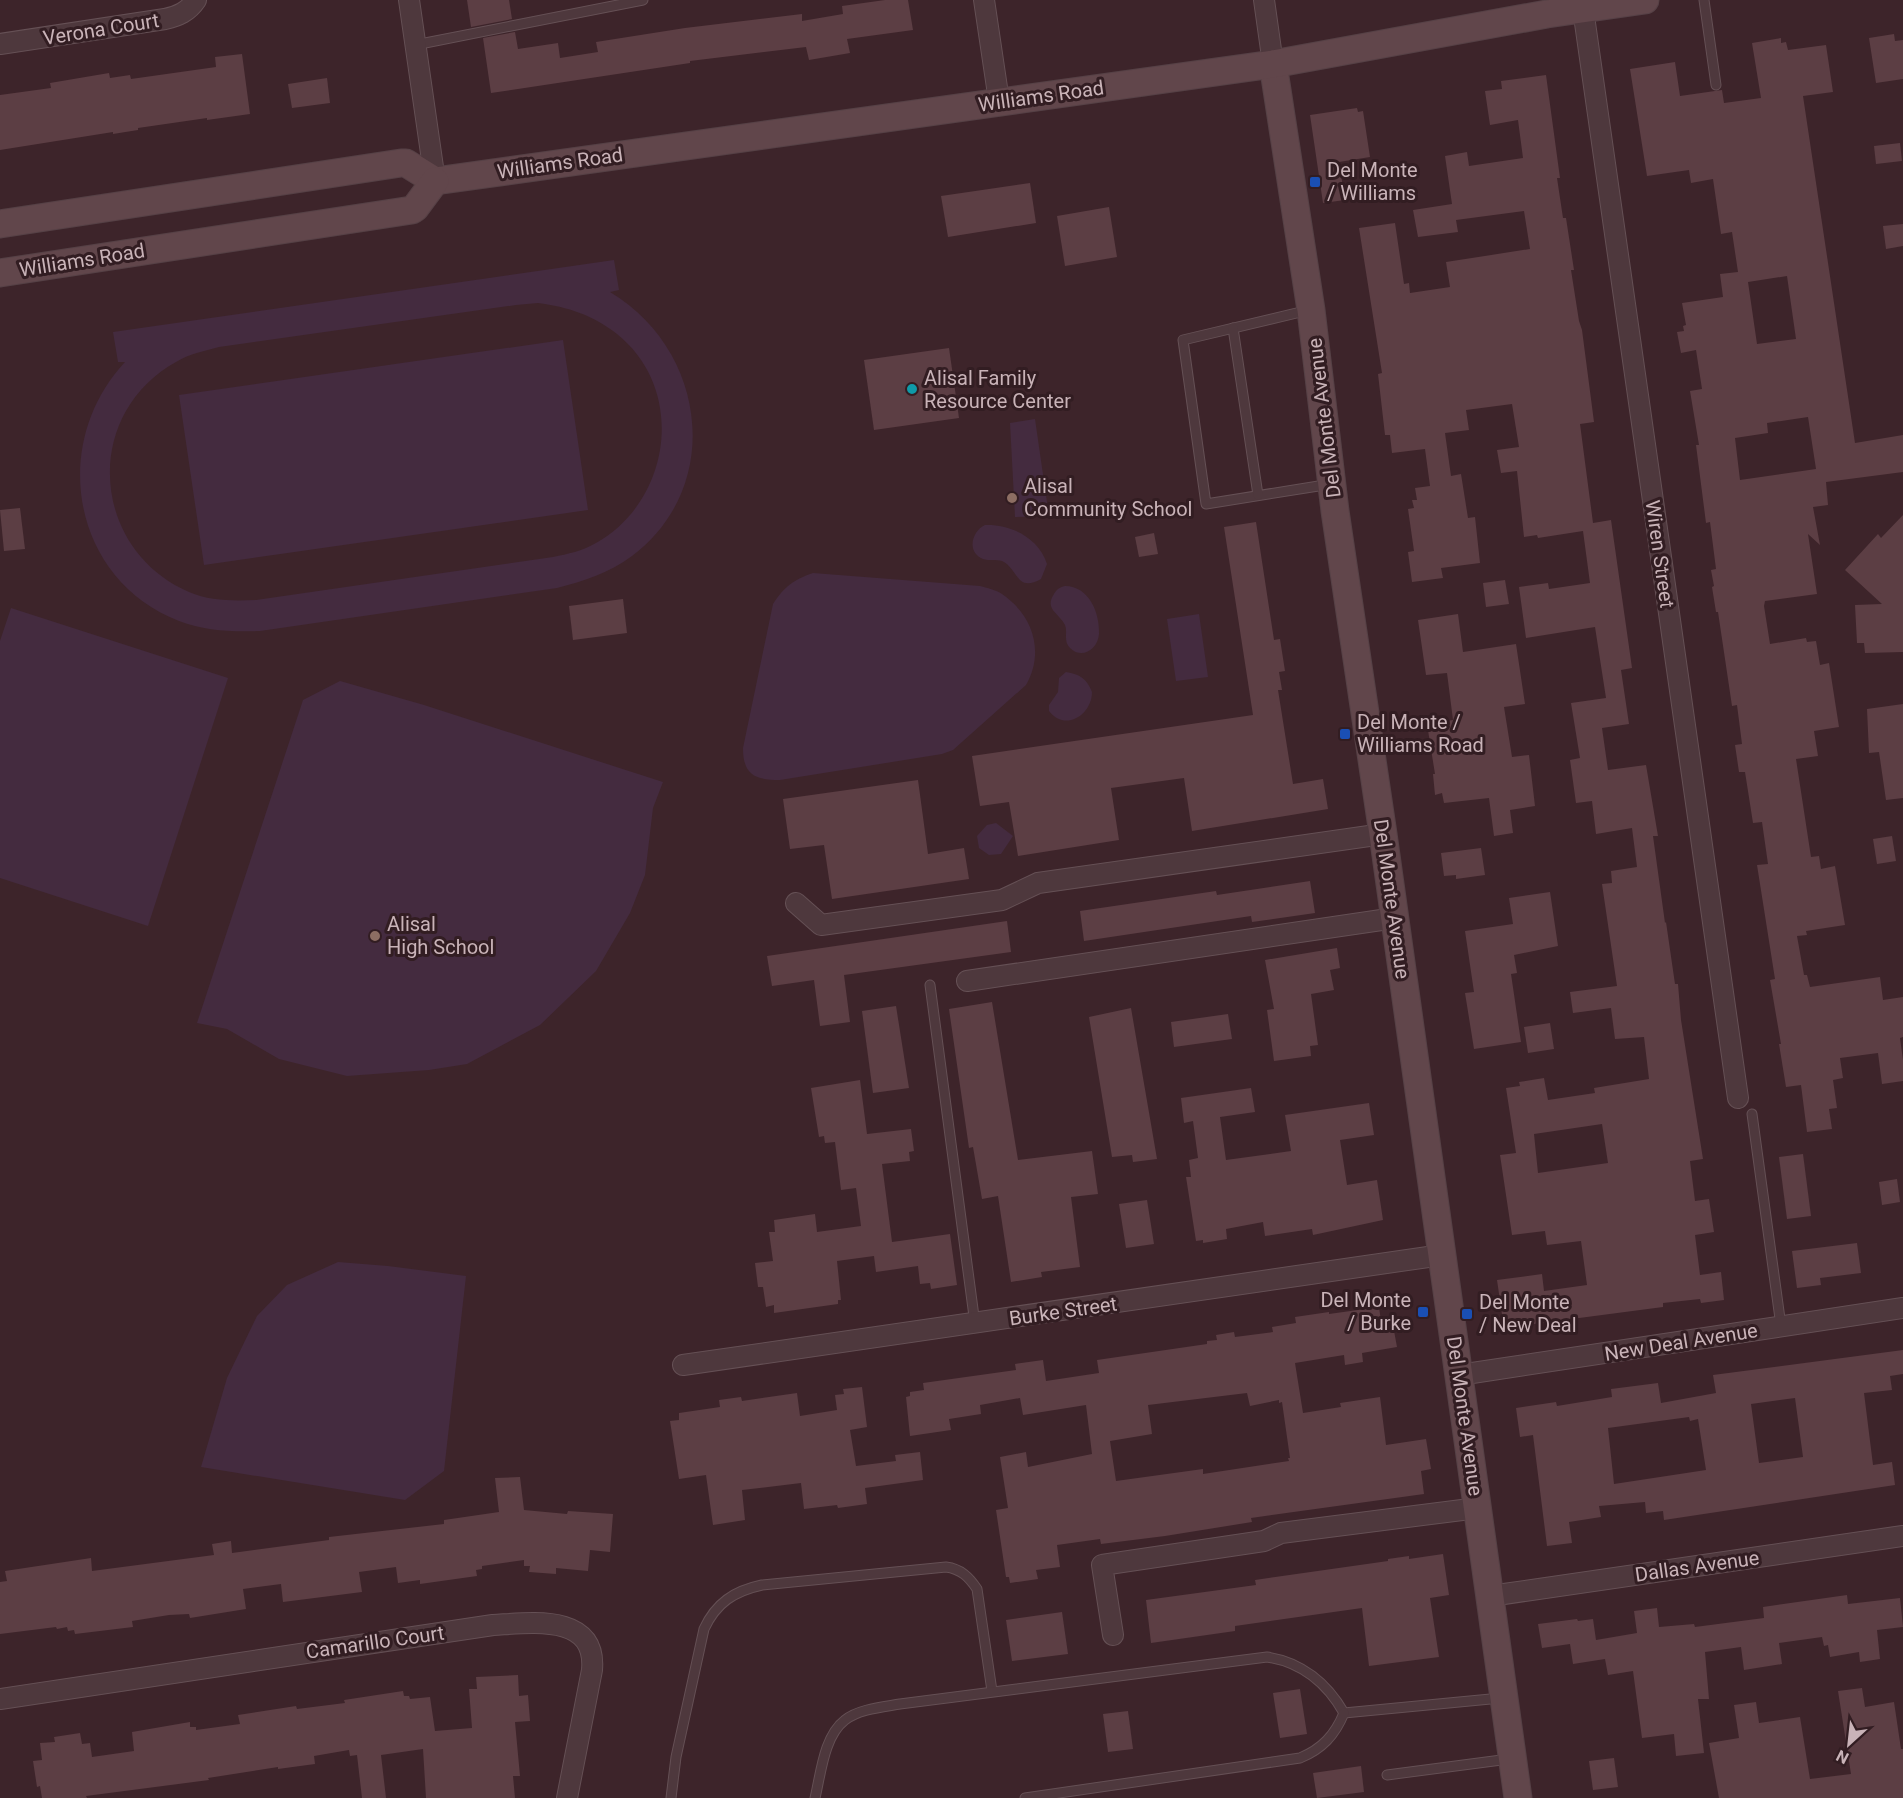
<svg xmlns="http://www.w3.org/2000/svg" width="1903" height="1798" viewBox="0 0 1903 1798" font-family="Roboto,sans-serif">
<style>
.green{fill:#442b3f;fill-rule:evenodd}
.building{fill:#5c3e44;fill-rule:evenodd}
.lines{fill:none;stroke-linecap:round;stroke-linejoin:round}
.lane-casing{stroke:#655055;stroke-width:11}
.street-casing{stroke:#655055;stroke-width:22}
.secondary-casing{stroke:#564146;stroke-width:29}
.lane{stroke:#4e383d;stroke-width:9}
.street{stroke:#4e383d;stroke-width:20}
.secondary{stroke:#61464b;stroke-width:27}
.transit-dot{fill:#1a4fb4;stroke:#321d22;stroke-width:2}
.culture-dot{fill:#0f9aa8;stroke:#321d22;stroke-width:2}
.education-dot{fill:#8d6e63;stroke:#321d22;stroke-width:2}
.labels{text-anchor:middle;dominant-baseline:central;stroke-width:6;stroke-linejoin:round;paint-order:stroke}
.street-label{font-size:20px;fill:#c9b3b8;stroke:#321d22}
.poi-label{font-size:20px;fill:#c9b3b8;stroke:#321d22;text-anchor:start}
</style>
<rect width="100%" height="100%" fill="#3d242a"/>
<g class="green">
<path d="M614 260 619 290 610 292C706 349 725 486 632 556 609 573 584 581 557 588L260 631C232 632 205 631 179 621 71 579 49 443 125 362H118L113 332ZM538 303C568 307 593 315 617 334 687 390 671 501 596 543 582 551 568 554 553 557L256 600C233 601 210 601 189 592 90 549 82 414 176 362 189 354 204 351 219 347L516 305Z"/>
<polygon points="563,340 588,510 204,565 179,395"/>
<polygon points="1035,419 1049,516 1015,517 1010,423"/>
<path d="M985 525C1011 524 1039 538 1047 564L1041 579C1016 593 1018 568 1002 561 996 559 989 561 983 559 966 552 972 531 985 525Z"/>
<path d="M813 573 980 586C987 588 996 590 1002 594 1033 615 1045 652 1026 685L953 750 942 754 780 780C755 780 743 775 743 748L773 604C785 586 793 580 813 573Z"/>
<path d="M1065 586C1089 586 1100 613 1099 634 1098 649 1082 660 1070 648 1063 641 1068 632 1065 625 1059 613 1044 609 1054 594 1057 589 1060 587 1065 586Z"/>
<polygon points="11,608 228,678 148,926 0,878 0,641"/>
<polygon points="1199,614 1208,677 1176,681 1167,619"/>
<path d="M1066 672C1080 674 1087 679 1092 692 1092 715 1065 732 1049 711V705L1058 692 1059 678Z"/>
<polygon points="340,681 424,705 663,782 653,808 645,875 630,913 596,971 540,1025 467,1064 429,1070 347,1076 279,1059 227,1029 197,1023 303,700"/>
<polygon points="996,823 1013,836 1001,854 989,855 979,848 977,836 987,825"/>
<polygon points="338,1262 388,1266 466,1276 444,1471 405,1500 201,1467 227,1378 257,1316 287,1285"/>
</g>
<g class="building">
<polygon points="467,0 509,0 512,19 471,27"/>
<polygon points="885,0 908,0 913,30 847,39 850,53 809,60 806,47 690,61 690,63 491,93 483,38 515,32 518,49 558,43 560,58 598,52 596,42 685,28 802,14 802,21 843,14 842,6"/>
<polygon points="1894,34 1895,41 1903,40 1903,79 1876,83 1869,38"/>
<path d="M1781 38V43L1786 42 1788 50 1826 45 1833 92 1803 96 1855 443 1903 435V472L1826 482 1828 505 1813 507 1820 545 1808 534 1817 594 1765 601 1764 606 1770 644 1806 638 1807 642 1816 641 1820 665 1829 663 1839 727 1814 731 1818 756 1796 759 1811 857 1819 856 1821 869 1835 866 1845 925 1806 931 1807 935 1797 936 1804 975H1807L1810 987 1880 977 1883 1000 1903 997V1037L1900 1038 1903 1060V1081L1882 1084 1878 1053 1840 1058 1843 1078 1833 1080 1837 1108 1829 1109 1832 1129 1807 1132 1801 1085 1786 1087 1779 1044H1781L1770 980 1775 979 1757 865 1768 864 1762 822 1753 823 1745 772H1739L1735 745 1742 744 1737 705 1732 706 1718 612H1716L1712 587 1714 586 1711 570 1716 569 1710 522 1706 523 1696 445H1699L1690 391 1702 389 1696 350 1681 353 1677 332 1684 331 1683 326 1686 325 1682 303 1723 297 1720 274 1738 272 1732 232 1721 234 1713 179 1691 183 1689 170 1647 176 1630 69 1675 62 1680 96 1722 90 1724 103 1761 98 1752 43ZM1787 276 1796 339 1757 344 1748 282ZM1808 417 1816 469 1740 480 1735 438 1768 433 1767 423Z"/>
<polygon points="242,54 250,114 207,120 207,118 138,128 138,130 113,134 113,132 0,150 0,95 51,88 50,83 109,73 110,78 130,75 131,79 216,67 215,57"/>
<path d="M1546 75 1560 178H1557L1563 218H1566L1574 270H1571L1579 321 1582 330 1594 422 1580 424 1593 523 1611 520 1632 668 1621 670 1629 724 1602 728 1608 770 1646 765 1658 836H1653L1665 923 1666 922 1675 984H1678L1681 1020 1703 1159 1690 1161 1695 1201 1709 1199 1714 1232 1695 1235 1700 1275 1721 1272 1724 1300 1701 1303 1700 1299 1663 1303V1307L1504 1328 1497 1280 1542 1274 1544 1291 1587 1285 1581 1241 1547 1245 1545 1231 1512 1235 1500 1155 1516 1153 1506 1088 1520 1086 1519 1082 1544 1078 1548 1100 1595 1093 1594 1088 1649 1079 1644 1037 1615 1039 1611 1008 1573 1013 1570 992 1617 986 1602 884 1612 883 1611 871 1637 867 1632 828 1596 834 1592 801 1576 803 1570 760 1580 758 1571 703 1606 698 1595 627 1526 638 1519 587 1548 583 1549 589 1590 583 1583 531 1538 538 1537 535 1524 537 1517 471 1501 473 1497 450 1519 447 1512 404 1466 410 1469 430 1445 433 1451 476 1461 474 1468 518 1475 517 1480 563 1441 568 1443 578 1412 582 1408 552 1414 551 1408 509 1414 508 1412 500H1417L1415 488 1430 486 1425 449 1392 453 1390 435H1385L1378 374 1382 373 1359 228 1395 223 1404 284 1409 283 1410 293 1450 287 1446 262 1530 249 1524 211 1456 220 1458 232 1418 237 1413 210 1452 204 1445 156 1467 152 1469 166 1523 158 1518 120 1490 125 1485 91 1502 89 1501 81ZM1602 1124 1608 1163 1538 1173 1534 1134Z"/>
<polygon points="327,78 330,103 292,108 288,84"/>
<polygon points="1357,108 1358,112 1363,111 1370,157 1339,162 1345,200 1323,203 1310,115"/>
<polygon points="1900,143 1902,161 1876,164 1874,146"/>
<polygon points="1030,183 1036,223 948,237 941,196"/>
<polygon points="1109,207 1117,257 1065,266 1057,216"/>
<polygon points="1903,224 1903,246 1886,249 1883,226"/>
<polygon points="949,348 959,418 874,430 864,360"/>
<polygon points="20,508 25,549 4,551 0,510"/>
<polygon points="1903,515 1903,652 1865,653 1864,643 1857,643 1855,605 1882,604 1845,570 1878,534 1881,538"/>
<polygon points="1256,522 1274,640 1280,639 1285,671 1279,672 1282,690 1278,690 1293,784 1323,779 1328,809 1192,831 1184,778 1111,788 1119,840 1018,856 1009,802 980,806 972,756 1253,715 1224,527"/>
<polygon points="1154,533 1158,554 1139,557 1135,537"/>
<polygon points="1505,580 1509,604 1486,607 1483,583"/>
<polygon points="623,599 627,633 573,640 569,606"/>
<polygon points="1458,614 1463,652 1516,644 1525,704 1504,707 1512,757 1529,755 1535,806 1510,810 1513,833 1494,836 1489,798 1444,803 1442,793 1435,795 1433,774 1435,774 1427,724 1453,720 1447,673 1426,675 1418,620"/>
<polygon points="1903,704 1903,798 1886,800 1879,752 1869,753 1867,709"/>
<polygon points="918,780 928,854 964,848 969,879 832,899 824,845 790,849 783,799"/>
<polygon points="1892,836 1896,861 1877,864 1873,839"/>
<polygon points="1481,848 1485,875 1456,879 1456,875 1444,876 1441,853"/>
<polygon points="1310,881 1315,913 1252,922 1251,916 1084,941 1080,911 1216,891 1217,895"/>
<polygon points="1550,892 1558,946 1514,955 1517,973 1511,974 1521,1042 1474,1049 1465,993 1474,992 1465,931 1513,924 1509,898"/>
<polygon points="1007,921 1011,952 844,975 850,1022 820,1026 814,980 772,986 767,956"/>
<polygon points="1337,948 1340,968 1330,970 1334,990 1311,994 1318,1045 1310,1046 1311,1056 1274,1061 1267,1010 1274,1009 1265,960"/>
<polygon points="992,1002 1018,1160 1092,1151 1098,1194 1071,1197 1080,1267 1041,1272 1042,1277 1011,1282 998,1196 982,1199 973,1147 969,1148 949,1009"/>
<polygon points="896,1006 909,1088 873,1093 862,1011"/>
<polygon points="1131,1008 1157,1159 1133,1162 1132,1155 1112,1157 1089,1017"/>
<polygon points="1228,1014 1232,1039 1174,1047 1171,1022"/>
<polygon points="1550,1023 1554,1049 1528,1053 1524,1027"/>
<polygon points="860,1080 867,1134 911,1129 914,1151 909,1152 910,1161 882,1164 892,1242 950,1234 957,1285 931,1289 930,1283 920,1284 918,1266 876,1272 874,1256 837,1261 841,1300 838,1300 838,1304 774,1313 774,1305 766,1307 763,1287 758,1287 755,1263 773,1261 769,1232 775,1232 774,1220 815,1214 817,1232 861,1226 856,1188 841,1190 835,1142 825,1143 824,1136 819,1137 811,1088"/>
<polygon points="1251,1088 1255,1112 1220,1117 1226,1160 1291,1151 1285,1115 1369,1103 1374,1135 1340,1140 1347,1185 1377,1180 1383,1220 1313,1235 1312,1229 1265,1236 1263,1222 1226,1229 1227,1239 1203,1243 1203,1240 1196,1241 1186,1177 1191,1177 1189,1160 1198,1158 1193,1121 1184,1123 1181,1098"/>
<polygon points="1803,1154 1811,1216 1787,1219 1779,1157"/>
<polygon points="1897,1179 1900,1202 1882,1205 1879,1182"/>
<polygon points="1147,1200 1154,1244 1126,1248 1119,1204"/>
<polygon points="1857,1243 1861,1273 1820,1278 1821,1285 1797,1288 1792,1251"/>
<path d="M1379 1307 1381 1321 1392 1320 1397 1347 1362 1353 1363 1362 1345 1365 1344 1355 1295 1363 1303 1413 1341 1407 1340 1403 1380 1397 1386 1445 1426 1439 1431 1469 1421 1471 1424 1494 1251 1518 1252 1522 1165 1536 1101 1544 1100 1539 1057 1545 1060 1567 1036 1570 1038 1579 1010 1583 1009 1577H1006L996 1510 1008 1508 1000 1457 1026 1452 1028 1467 1092 1454 1086 1405 1023 1415 1020 1398 980 1405 981 1414 949 1419 951 1430 910 1436 906 1397 910 1396V1392L924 1390 923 1383 1016 1370 1015 1364 1043 1360 1046 1381 1099 1373 1097 1360 1207 1344V1341L1217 1340 1216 1335 1234 1332 1235 1337 1273 1332 1272 1327 1296 1323 1295 1317 1329 1312V1314ZM1247 1393 1250 1406 1279 1400V1403L1282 1402 1290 1458H1288L1289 1461 1203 1474V1469L1116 1481 1110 1441 1152 1434 1148 1405Z"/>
<path d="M1903 1350V1374L1890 1376 1892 1390 1864 1393 1873 1465 1892 1462 1895 1485 1664 1520 1663 1511 1646 1513 1645 1502 1599 1506 1601 1517 1569 1522 1572 1543 1547 1546 1533 1435 1520 1437 1516 1408 1556 1402 1557 1406 1612 1397 1611 1389 1658 1383 1661 1403 1716 1393 1713 1375ZM1795 1398 1803 1457 1759 1463 1751 1404ZM1689 1417 1690 1421 1698 1419 1706 1470 1614 1484 1608 1428Z"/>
<polygon points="862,1387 867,1427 850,1430 856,1466 896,1461 895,1455 920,1452 923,1480 865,1488 867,1504 838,1508 837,1505 804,1509 801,1483 742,1490 745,1520 713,1525 706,1475 679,1479 670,1421 679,1420 679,1413 720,1407 719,1400 741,1397 742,1401 797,1393 800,1416 837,1410 835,1395 844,1394 843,1389"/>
<polygon points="520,1477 524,1510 567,1514 568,1511 613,1514 610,1552 590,1550 588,1571 556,1568 556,1574 529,1572 530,1566 524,1566 524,1560 482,1566 482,1569 476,1570 477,1576 420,1584 420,1580 398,1583 396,1567 359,1572 362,1592 283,1602 281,1584 243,1589 246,1609 190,1618 189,1614 169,1615 132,1621 133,1627 75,1634 74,1630 68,1631 67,1627 57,1629 56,1627 0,1634 0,1582 7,1581 5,1571 91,1558 92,1571 214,1555 212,1544 231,1541 232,1553 329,1540 329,1537 444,1524 444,1520 499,1512 495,1478"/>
<polygon points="1443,1554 1449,1595 1430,1598 1439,1657 1369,1666 1362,1608 1235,1626 1235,1631 1151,1643 1146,1600 1256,1585 1255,1580 1388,1561 1388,1559 1409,1556 1409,1559"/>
<polygon points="1847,1595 1848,1604 1900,1598 1903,1627 1877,1630 1880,1659 1860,1662 1859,1652 1830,1657 1828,1645 1824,1646 1822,1637 1779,1643 1782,1664 1744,1670 1741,1647 1705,1652 1709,1699 1698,1699 1704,1753 1676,1756 1674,1734 1642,1738 1633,1671 1608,1675 1605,1659 1573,1664 1570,1644 1542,1648 1538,1624 1577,1619 1578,1621 1593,1619 1596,1640 1637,1633 1634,1611 1657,1608 1659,1627 1694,1624 1695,1627 1764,1618 1763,1607"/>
<polygon points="1062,1612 1068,1654 1012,1661 1006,1620"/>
<polygon points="518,1675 519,1696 528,1695 530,1721 515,1722 520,1776 513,1776 515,1798 426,1798 423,1749 381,1755 386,1798 362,1798 357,1755 350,1756 349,1750 314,1756 315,1764 278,1769 278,1767 208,1778 209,1780 86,1796 87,1798 42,1798 40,1786 37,1787 33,1761 42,1760 40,1743 55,1742 54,1737 80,1733 82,1744 90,1743 92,1757 134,1751 132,1732 190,1722 190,1727 196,1727 196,1730 240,1724 238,1715 296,1706 297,1709 345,1703 344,1700 403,1691 404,1696 409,1696 410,1699 430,1697 435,1731 472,1728 469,1689 477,1689 476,1677"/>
<polygon points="1862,1688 1865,1707 1894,1702 1901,1749 1903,1749 1903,1798 1719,1798 1709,1743 1739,1738 1734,1705 1756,1702 1759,1723 1800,1717 1810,1779 1851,1774 1838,1691"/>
<polygon points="1300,1689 1307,1734 1280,1738 1273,1693"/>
<polygon points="1128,1711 1133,1749 1108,1752 1103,1714"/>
<polygon points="1614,1758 1618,1787 1593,1790 1589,1761"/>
<polygon points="1361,1766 1364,1792 1317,1798 1313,1773"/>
</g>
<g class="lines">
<g class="lane-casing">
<g id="lane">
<polyline points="1704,0 1716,85"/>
<polyline points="415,45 643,0"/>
<polyline points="1309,310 1183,340 1206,504 1331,484"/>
<polyline points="1233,328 1258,495"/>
<polyline points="930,985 975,1324"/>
<polyline points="1752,1114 1781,1326"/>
<polyline points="1344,1713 1501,1698"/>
<polyline points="1387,1775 1509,1759"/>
<path d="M671 1798 676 1757 704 1629C716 1603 734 1591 762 1585L946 1567C961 1569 969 1577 977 1589L992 1691"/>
<path d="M815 1798C821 1773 824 1736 845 1720 859 1709 883 1707 900 1704L1267 1657C1301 1662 1327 1683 1344 1713"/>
<path d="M1025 1798 1300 1758C1322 1749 1335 1735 1344 1713"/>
</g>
</g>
<g class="street-casing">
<g id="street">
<polyline points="409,0 435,181"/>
<polyline points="984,0 999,101"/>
<polyline points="1264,0 1273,64"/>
<polyline points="1583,9 1738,1098"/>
<path d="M0 44 165 19C178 16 188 12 196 0"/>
<polyline points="796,903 821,925 1002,900 1038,883 1383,834"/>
<polyline points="967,981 1395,918"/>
<polyline points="683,1365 1442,1255"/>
<polyline points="1459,1375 1903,1308"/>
<polyline points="1490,1596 1903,1536"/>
<polyline points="1113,1635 1102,1565 1264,1541 1281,1533 1478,1508"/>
<path d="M0 1699 493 1625C531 1623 597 1613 592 1670L567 1798"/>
</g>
</g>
<g class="secondary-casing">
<g id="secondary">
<polyline points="1273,64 1311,310 1335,511 1383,834 1518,1798"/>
<polyline points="0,224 401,163 406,163 435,181 1273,64 1547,14 1645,0"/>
<polyline points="0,273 412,210 415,208 435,181"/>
</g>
</g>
<use href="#lane" class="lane"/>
<use href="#street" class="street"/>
<use href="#secondary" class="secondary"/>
</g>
<g class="transit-dot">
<rect x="1309" y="176" width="12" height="12" rx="3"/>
<rect x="1339" y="728" width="12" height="12" rx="3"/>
<rect x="1417" y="1306" width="12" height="12" rx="3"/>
<rect x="1461" y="1308" width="12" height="12" rx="3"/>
</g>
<circle class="culture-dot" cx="912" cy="389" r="6"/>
<g class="education-dot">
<circle cx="1012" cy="498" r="6"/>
<circle cx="375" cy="936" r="6"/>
</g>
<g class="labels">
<g class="street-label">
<text transform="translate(101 29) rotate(-9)">Verona Court</text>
<text transform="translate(1041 96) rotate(-8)">Williams Road</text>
<text transform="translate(560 163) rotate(-8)">Williams Road</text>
<text transform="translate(82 260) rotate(-9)">Williams Road</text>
<text transform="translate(1324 418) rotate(-97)">Del Monte Avenue</text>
<text transform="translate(1660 554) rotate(82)">Wiren Street</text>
<text transform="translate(1392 899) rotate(82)">Del Monte Avenue</text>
<text transform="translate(1063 1311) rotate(-8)">Burke Street</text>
<text transform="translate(1681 1342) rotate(-9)">New Deal Avenue</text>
<text transform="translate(1465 1416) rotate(82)">Del Monte Avenue</text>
<text transform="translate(1697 1566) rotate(-8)">Dallas Avenue</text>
<text transform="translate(375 1642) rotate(-8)">Camarillo Court</text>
</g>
<g class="poi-label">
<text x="1327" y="170">Del Monte<tspan x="1327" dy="23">/ Williams</tspan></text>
<text x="924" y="378">Alisal Family<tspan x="924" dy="23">Resource Center</tspan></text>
<text x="1024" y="486">Alisal<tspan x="1024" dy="23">Community School</tspan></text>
<text x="1357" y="722">Del Monte /<tspan x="1357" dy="23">Williams Road</tspan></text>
<text x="387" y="924">Alisal<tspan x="387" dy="23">High School</tspan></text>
<text x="1411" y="1300" text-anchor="end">Del Monte<tspan x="1411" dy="23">/ Burke</tspan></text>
<text x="1479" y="1302">Del Monte<tspan x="1479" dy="23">/ New Deal</tspan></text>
</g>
</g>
<g transform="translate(1849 1744) rotate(207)" stroke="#321d22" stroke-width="4.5" paint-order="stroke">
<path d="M0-4.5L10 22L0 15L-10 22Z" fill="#c9b3b8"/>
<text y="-9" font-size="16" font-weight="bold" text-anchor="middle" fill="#c9b3b8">N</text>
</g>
</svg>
